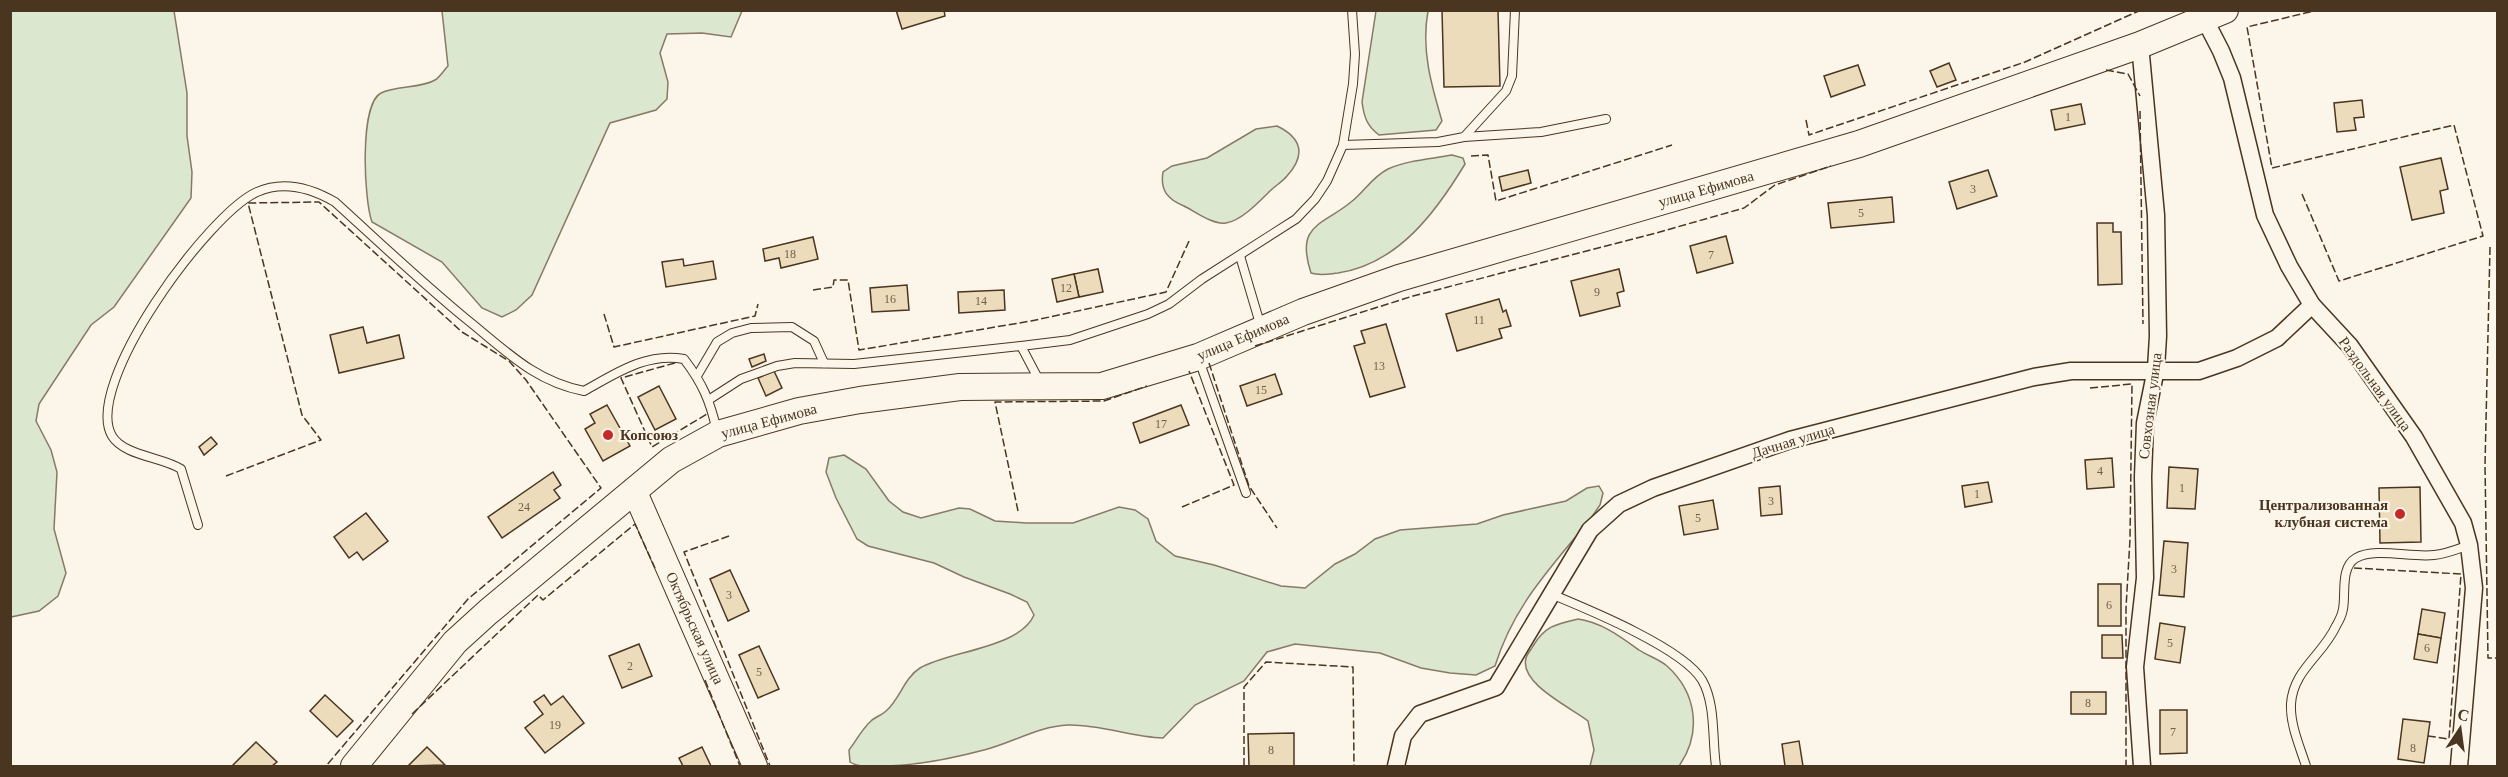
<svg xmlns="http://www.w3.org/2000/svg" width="2508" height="777" viewBox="0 0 2508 777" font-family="'Times New Roman',serif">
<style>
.green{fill:#dce7d0;stroke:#887966;stroke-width:1.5}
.building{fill:#ecdcbc;stroke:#4a3520;stroke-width:1.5}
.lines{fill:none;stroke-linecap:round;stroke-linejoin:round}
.lane-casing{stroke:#4a3520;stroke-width:10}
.street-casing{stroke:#4a3520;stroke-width:19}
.secondary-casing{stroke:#4a3520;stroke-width:26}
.primary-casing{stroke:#4a3520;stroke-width:28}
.lane{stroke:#fbf6e9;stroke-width:8}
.street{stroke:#fbf6e9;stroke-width:16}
.secondary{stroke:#fbf6e9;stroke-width:24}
.primary{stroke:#fbf6e9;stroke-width:26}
.fence{stroke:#4a3520;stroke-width:1.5;stroke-dasharray:8 3;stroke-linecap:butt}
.poi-dot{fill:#c62828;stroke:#fbf6e9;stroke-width:2}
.labels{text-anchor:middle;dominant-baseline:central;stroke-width:4.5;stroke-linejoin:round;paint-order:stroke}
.number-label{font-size:12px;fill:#725f47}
.street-label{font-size:15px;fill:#4a3520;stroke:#fbf6e9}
.poi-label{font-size:15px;font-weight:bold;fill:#4a3520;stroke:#fbf6e9;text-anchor:start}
</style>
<rect width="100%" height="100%" fill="#fbf6e9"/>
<g class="green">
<polygon points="11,10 174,11 187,93 187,136 192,172 191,198 114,307 91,325 39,404 36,421 51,450 57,472 54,529 66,573 58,596 39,611 11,617"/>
<path d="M442 11H742L731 37 702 33 667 34 660 53 668 82 667 99 656 110 610 123 532 295 516 310 502 317 482 308 442 262 372 222C364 201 359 104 381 93 396 86 422 88 435 80 440 77 444 70 448 66Z"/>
<path d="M1376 11H1428C1421 49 1431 84 1442 121L1436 130 1379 135C1367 126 1364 117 1362 102Z"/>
<path d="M1277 126C1302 138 1306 155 1287 176 1282 182 1275 186 1270 191 1260 201 1241 221 1226 223 1213 225 1196 212 1184 206 1167 199 1160 190 1163 172L1172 166 1207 158 1256 129Z"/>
<path d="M1452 155 1463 158 1465 164C1436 212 1398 264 1338 273 1328 274 1320 276 1311 273 1295 224 1322 226 1351 202 1364 192 1372 177 1388 169 1408 160 1431 159 1452 155Z"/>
<path d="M844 455 866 469 889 501 903 512 921 518 959 508 970 509 995 521 1026 523H1073L1119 507 1135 510 1148 519 1156 541 1175 556 1214 565 1281 586 1305 588 1335 564 1355 554 1375 539 1400 530 1477 524 1503 515 1566 501 1587 488 1599 486 1603 493 1600 505 1591 518C1552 567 1514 604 1495 666L1476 675 1450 673 1421 668 1380 653 1295 644 1267 652 1244 681 1195 705 1163 738C1131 737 1100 724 1068 725 1039 726 1012 743 984 750 950 759 916 766 881 766 869 766 859 768 850 762L849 750C856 741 862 729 871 721 875 717 882 715 886 711 900 699 904 678 920 668 949 651 1020 648 1034 615L1027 602 1010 594 964 577 934 563 868 546 857 539 836 498 826 472 829 458Z"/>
<path d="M1578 619C1601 622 1621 637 1639 650 1648 656 1659 659 1667 666 1697 693 1702 733 1679 766H1590L1594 750 1588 721C1572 708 1519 684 1526 658 1527 654 1531 650 1533 646 1545 626 1556 624 1578 619Z"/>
</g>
<g class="building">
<polygon points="896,10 944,10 945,16 902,29"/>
<polygon points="1442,10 1498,10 1500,86 1444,87"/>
<polygon points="1949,63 1956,80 1937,87 1930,71"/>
<polygon points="1858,65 1865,85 1831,97 1824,76"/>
<polygon points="2362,100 2364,117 2354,118 2356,130 2337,132 2334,103"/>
<polygon points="2081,104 2085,124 2055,130 2051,110"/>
<polygon points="2441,158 2448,189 2440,191 2444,213 2412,220 2400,167"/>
<polygon points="1528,170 1531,183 1502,191 1499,177"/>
<polygon points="1988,170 1997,196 1957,209 1949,182"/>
<polygon points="1892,197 1894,222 1831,228 1828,203"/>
<polygon points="2097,223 2113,223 2113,232 2121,232 2122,284 2098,285"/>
<polygon points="1726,236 1733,263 1697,273 1690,246"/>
<polygon points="813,237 818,259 781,268 779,258 765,261 763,249"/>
<polygon points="683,259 684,266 713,261 716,279 666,287 662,262"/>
<polygon points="1098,269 1103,292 1079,297 1074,274"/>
<polygon points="1619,269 1624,291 1617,293 1620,306 1580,316 1571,281"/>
<polygon points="1074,274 1079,297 1057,302 1052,279"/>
<polygon points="907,285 909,310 872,312 870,288"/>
<polygon points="1004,290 1005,310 959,313 958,292"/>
<polygon points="1499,299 1503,312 1506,310 1511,326 1499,329 1502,338 1457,351 1446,314"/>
<polygon points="1386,324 1405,387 1370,397 1354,346 1365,343 1361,331"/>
<polygon points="363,327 367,343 399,335 404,358 339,373 330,335"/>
<polygon points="764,354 766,361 752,367 749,359"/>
<polygon points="774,371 782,388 766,396 758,378"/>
<polygon points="1275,374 1282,394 1247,406 1240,386"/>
<polygon points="659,386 676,419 655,430 638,397"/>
<polygon points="607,405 630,446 603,461 585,429 595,423 590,414"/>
<polygon points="1181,405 1189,425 1140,443 1133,423"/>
<polygon points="211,437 217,444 204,455 199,447"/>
<polygon points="2112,458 2114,487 2087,489 2085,460"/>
<polygon points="2169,467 2198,469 2195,509 2167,508"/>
<polygon points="553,472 561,485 554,490 560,498 502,538 488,517"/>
<polygon points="1988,482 1992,502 1965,507 1962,486"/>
<polygon points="1780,486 1782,514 1761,516 1759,488"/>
<polygon points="2420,487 2421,542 2380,543 2379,488"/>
<polygon points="1713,500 1718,529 1684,535 1679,506"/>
<polygon points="366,513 388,541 363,560 357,552 349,558 334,537"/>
<polygon points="2164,541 2188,543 2184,597 2159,595"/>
<polygon points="730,570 749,611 728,621 710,579"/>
<rect x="2098" y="584" width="23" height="42"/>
<polygon points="2422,609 2445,613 2441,638 2418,634"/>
<polygon points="2160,623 2185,627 2180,663 2155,659"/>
<polygon points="2418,634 2441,638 2437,663 2414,659"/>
<polygon points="2102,635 2122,635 2123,658 2102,658"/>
<polygon points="639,644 652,676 622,688 609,656"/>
<polygon points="759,646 779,689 758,698 739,655"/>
<rect x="2071" y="692" width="35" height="22"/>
<polygon points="325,695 353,721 337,737 310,711"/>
<polygon points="544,695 551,705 563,696 584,723 545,753 525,728 543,714 534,702"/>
<polygon points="2160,710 2187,710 2187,753 2160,754"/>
<polygon points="2403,719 2430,722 2424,763 2398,759"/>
<polygon points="1294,733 1294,766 1249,766 1248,734"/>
<polygon points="1799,741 1803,766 1785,766 1782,744"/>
<polygon points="256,742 277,762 272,766 232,766"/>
<polygon points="427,747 445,765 408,766"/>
<polygon points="702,747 711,766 683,766 679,758"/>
</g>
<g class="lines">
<g class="lane-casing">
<g id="lane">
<polyline points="1464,137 1541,132 1606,119"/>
<polyline points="1343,145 1438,142 1464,137 1506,91 1512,76 1515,10"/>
<polyline points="1240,256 1261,327"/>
<polyline points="1021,346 1070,340 1148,314 1169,304 1202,279 1296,219 1315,199 1327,181 1343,145 1353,84 1355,54 1352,10"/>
<polyline points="1199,360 1246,493"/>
<polyline points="697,376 717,342 732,333 751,328 792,327 814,341 824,363"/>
<polyline points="710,399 741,379 777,366 795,363 854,364 1021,346 1040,382"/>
<path d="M198 525 181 469C163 457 124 456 112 436 82 385 209 213 257 192 284 180 311 188 335 202 378 241 420 281 465 318 504 349 533 381 584 391 615 374 646 352 684 359 703 384 710 401 717 431"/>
<path d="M1551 594C1587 609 1683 648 1702 680 1716 704 1712 740 1716 766"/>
<path d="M2306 766C2300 747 2290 725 2291 704 2293 670 2323 655 2336 626 2339 621 2342 615 2343 609 2346 594 2340 567 2356 558 2375 547 2412 558 2434 555 2446 554 2458 549 2469 545"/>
</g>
</g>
<g class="street-casing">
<g id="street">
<polyline points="2204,18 2221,51 2232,78 2265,215 2289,266 2312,305 2350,346 2414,437 2463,523 2469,545 2474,588 2459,766"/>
<polyline points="2140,45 2156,215 2158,336 2156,369 2145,423 2143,477 2145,578 2135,667 2142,766"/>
<polyline points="1396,766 1403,736 1420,714 1496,687 1590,530 1619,504 1653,488 1790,440 2034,377 2071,371 2199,371 2237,358 2277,338 2312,305"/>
</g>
</g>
<g class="secondary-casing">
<polyline id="secondary" points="634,490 755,766"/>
</g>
<g class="primary-casing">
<polyline id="primary" points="354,766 455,642 488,612 671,460 718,434 799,411 860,400 960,387 1102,386 1198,357 1303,312 1399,278 1859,144 2140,45 2225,10"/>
</g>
<use href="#lane" class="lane"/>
<use href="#street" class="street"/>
<use href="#secondary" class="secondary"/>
<use href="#primary" class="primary"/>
<g class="fence">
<polyline points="2106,70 2128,74 2140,96"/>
<polyline points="2140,111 2143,324"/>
<polyline points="1806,120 1809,135 2025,62 2141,10"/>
<polyline points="1471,156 1488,155 1496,201 1672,145"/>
<polyline points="2302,194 2339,281 2483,236 2454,125 2272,168 2247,27 2318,10"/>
<polyline points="2490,247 2485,465 2488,658 2498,658"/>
<polyline points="813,290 833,287 834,280 848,280 859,350 1031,321 1166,292 1189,241"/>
<polyline points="604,314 614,347 755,316 758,304"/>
<polyline points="1255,346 1413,296 1656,233 1744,208 1775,185 1831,166"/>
<polyline points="675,363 621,378 652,447 707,414"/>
<polyline points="1209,363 1249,486 1277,528"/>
<polyline points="2090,388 2132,384 2130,539 2126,608 2126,766"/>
<polyline points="226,476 321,440 302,415 248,203 319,202 462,332 509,361 526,380 601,488 468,599 326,766"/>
<polyline points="1182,507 1234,485 1189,371"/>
<polyline points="1018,511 995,402 1104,401 1147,386"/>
<polyline points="729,536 684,552 770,766"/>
<polyline points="2354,568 2461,574 2449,739 2428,736"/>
<polyline points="705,680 740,766"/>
<polyline points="412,714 538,595 543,600 635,524 655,568"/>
<polyline points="1244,766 1244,687 1266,662 1353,667 1354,766"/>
</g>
</g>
<g class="poi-dot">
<circle cx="608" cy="435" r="6"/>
<circle cx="2400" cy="514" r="6"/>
</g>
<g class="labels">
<g class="number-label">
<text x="2068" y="117">1</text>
<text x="1973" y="189">3</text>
<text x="1861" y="213">5</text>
<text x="790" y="254">18</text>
<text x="1711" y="255">7</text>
<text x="1066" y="288">12</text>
<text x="1597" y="292">9</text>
<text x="890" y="299">16</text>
<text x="981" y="301">14</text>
<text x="1479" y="320">11</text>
<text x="1379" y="366">13</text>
<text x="1261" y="390">15</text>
<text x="1161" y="424">17</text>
<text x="2100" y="471">4</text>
<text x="2182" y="488">1</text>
<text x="1977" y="494">1</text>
<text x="1771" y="501">3</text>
<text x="524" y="507">24</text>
<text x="1698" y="518">5</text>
<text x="2174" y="569">3</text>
<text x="729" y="595">3</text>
<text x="2109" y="605">6</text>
<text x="2170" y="643">5</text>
<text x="2427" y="648">6</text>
<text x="630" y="666">2</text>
<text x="759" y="672">5</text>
<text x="2088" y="703">8</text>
<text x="555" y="725">19</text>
<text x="2173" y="732">7</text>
<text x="2413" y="748">8</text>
<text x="1271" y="750">8</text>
</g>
<g class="street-label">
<text transform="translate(1706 189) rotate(-16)">улица Ефимова</text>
<text transform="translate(1243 337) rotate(-23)">улица Ефимова</text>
<text transform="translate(2375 384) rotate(54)">Раздольная улица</text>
<text transform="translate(2150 406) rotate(-83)">Совхозная улица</text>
<text transform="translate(769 421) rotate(-15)">улица Ефимова</text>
<text transform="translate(1793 441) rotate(-17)">Дачная улица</text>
<text transform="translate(695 628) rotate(66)">Октябрьская улица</text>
</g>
<g class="poi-label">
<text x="620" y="435">Копсоюз</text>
<text x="2388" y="505" text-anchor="end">Централизованная<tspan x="2388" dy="17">клубная система</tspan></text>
</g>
</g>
<rect width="2508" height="777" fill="none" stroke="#4a3520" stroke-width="24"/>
<g transform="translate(2460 729) rotate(13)" stroke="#fbf6e9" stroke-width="4.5" paint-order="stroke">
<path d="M0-4.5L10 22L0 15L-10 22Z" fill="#4a3520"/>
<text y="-9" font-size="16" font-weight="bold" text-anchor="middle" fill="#4a3520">С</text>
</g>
</svg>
